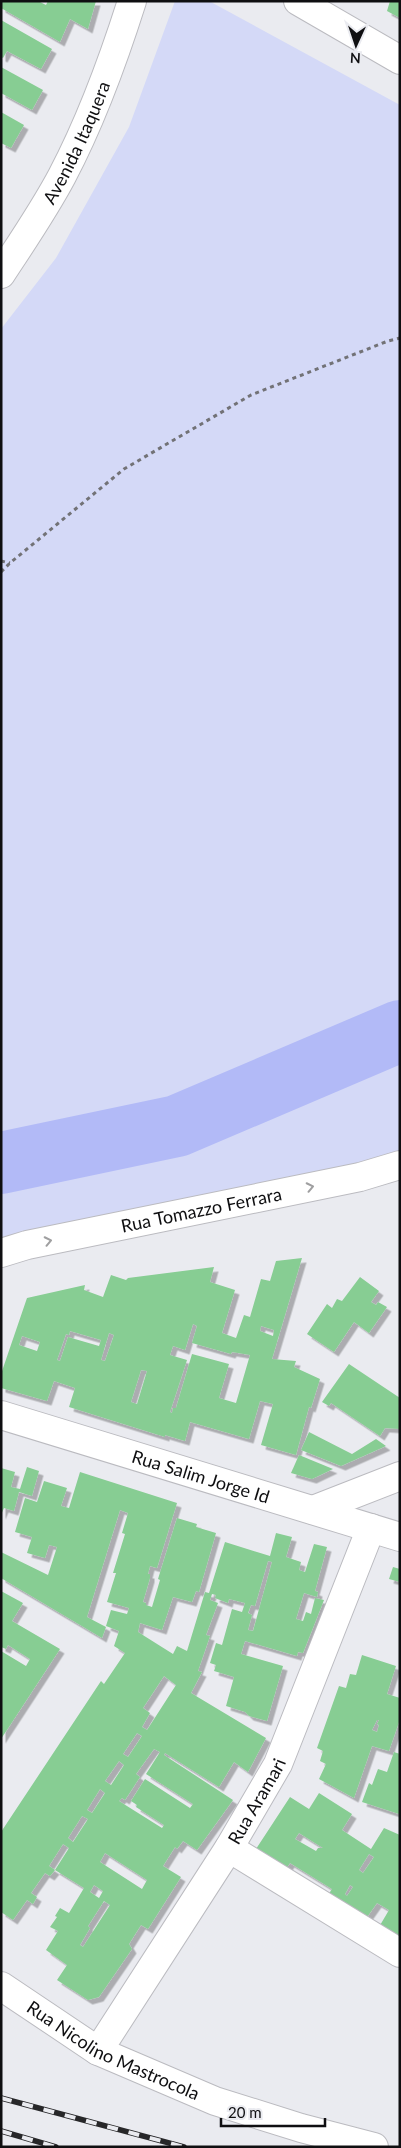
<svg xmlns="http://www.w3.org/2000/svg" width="401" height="2148" viewBox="0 0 401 2148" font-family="Lato,sans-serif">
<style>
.green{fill:#d4d9f7}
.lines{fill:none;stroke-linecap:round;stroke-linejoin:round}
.river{stroke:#b2baf7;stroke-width:62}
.building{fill:#87cd93;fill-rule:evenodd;filter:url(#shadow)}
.minor-casing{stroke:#bbbbc0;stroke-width:30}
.tertiary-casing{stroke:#bbbbc0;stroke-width:30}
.primary-casing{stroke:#bbbbc0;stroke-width:30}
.path{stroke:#727276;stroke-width:3;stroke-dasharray:4 4;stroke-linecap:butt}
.minor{stroke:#fff;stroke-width:28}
.tertiary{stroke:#fff;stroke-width:28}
.primary{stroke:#fff;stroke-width:28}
.rail-casing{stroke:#272729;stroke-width:5.5}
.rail{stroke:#eaebf0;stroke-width:4;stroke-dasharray:11;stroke-linecap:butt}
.oneway{stroke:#9f9fa0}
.labels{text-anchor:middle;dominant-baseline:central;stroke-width:4;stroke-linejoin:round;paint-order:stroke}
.street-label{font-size:18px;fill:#0f0f11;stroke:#eaebf0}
</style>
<defs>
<filter id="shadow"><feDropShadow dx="4.5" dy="4.5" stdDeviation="0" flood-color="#0004"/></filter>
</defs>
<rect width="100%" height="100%" fill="#eaebf0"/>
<polygon class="green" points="175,1 209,1 400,105 400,1173 1,1255 1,329 56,258 129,127"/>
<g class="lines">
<polyline class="river" points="1,1163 177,1126 400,1031"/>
</g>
<g class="building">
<polygon points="1,1 38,1 46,5 48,1 96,1 88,29 70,19 60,42 1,8"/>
<polygon points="390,1 400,1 400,18 387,11"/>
<polygon points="1,20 52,49 41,69 7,51 3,58 1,57"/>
<polygon points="1,67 43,90 32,110 1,93"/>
<polygon points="1,112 24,125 11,148 1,143"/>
<path d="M302 1258 272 1359 296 1361 294 1367 320 1379 311 1408 309 1407 296 1455 261 1445 273 1404 260 1401 249 1439 190 1422 185 1441 165 1435V1437L69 1407 75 1388 54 1381 47 1401 1 1388V1374L27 1298 85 1285 84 1290 103 1297 111 1275 126 1280 128 1278 214 1267 210 1282 235 1290 222 1333 236 1338 244 1315 250 1317 261 1279 270 1281 276 1261ZM193 1324 197 1326 192 1343 231 1354 232 1352 250 1355 236 1403 219 1398 229 1364 192 1354 176 1408H173L172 1413 170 1412 187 1360 170 1355 173 1346 185 1350ZM261 1326 274 1330 273 1336 260 1331ZM70 1331 101 1340 99 1346 68 1337 60 1361 57 1360 66 1334 69 1335ZM109 1333 114 1335 105 1361 101 1360ZM22 1336 40 1342 37 1351 19 1345ZM141 1370 147 1371 137 1404 131 1402Z"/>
<polygon points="360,1277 379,1291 371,1302 376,1305 378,1302 387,1307 369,1333 354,1322 334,1352 307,1334 327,1304 332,1308 337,1299 342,1301"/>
<polygon points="349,1364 400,1398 400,1429 385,1428 380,1436 331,1403 329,1406 322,1402"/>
<polygon points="309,1432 352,1454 376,1439 386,1446 341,1466 301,1450"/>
<polygon points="299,1455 333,1469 312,1479 291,1473"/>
<polygon points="27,1467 39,1471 32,1496 19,1492 14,1511 4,1508 1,1515 1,1468 15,1472 11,1487 20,1489"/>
<path d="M80 1472 177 1503 157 1568 150 1566 148 1574H150V1578L143 1602 146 1603V1605L152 1607 160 1580 158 1579 177 1518 197 1524 196 1527 216 1533 199 1592 196 1591 192 1602 173 1597 162 1630 140 1623 138 1632 173 1654 177 1646 187 1651 205 1592 209 1593 225 1542 270 1556 276 1533 292 1537 286 1557 301 1562 299 1570 305 1572 314 1544 327 1547 315 1591 318 1592 317 1597 304 1593 296 1619 303 1621 306 1612 311 1614 315 1598 324 1600 303 1653 298 1652 297 1656 245 1641 241 1654 283 1666 267 1721 249 1716 245 1712 226 1706 234 1677 214 1671 216 1665 210 1663 216 1643 222 1645 232 1609 242 1612 245 1603 229 1599 228 1603 215 1598 216 1595 212 1594 210 1600 218 1603 206 1635 210 1636 198 1671 202 1672 191 1693 266 1738 248 1772 234 1762 219 1787 165 1753 164 1755 233 1800 197 1850 183 1841 177 1849 175 1847 163 1866 181 1877 148 1929 141 1925 129 1944 132 1949 99 1997 88 2000 57 1980 67 1965 46 1950 58 1931 50 1927 57 1917 55 1916 60 1908 69 1913 84 1888 55 1870 69 1848 63 1844 49 1866 55 1870 50 1876 45 1873 31 1893 37 1897 33 1904 27 1900 13 1920 1 1912V1832L101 1681 104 1684 125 1653 114 1646 119 1631 106 1626 111 1610 127 1614 129 1608 107 1602 116 1573H113L125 1534 122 1533 128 1513 120 1510 87 1617 106 1627 102 1638 1 1578V1552L48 1575 57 1547 49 1545 45 1558 27 1553 32 1537 15 1532 25 1498 37 1502 44 1481 67 1488 61 1506 69 1508ZM268 1561 272 1562 253 1631 248 1630 252 1615 248 1613 251 1605 255 1606ZM164 1676 176 1685 147 1730 142 1727 150 1713 143 1708ZM137 1733 142 1736 128 1757 123 1754ZM154 1749 160 1752 146 1774 193 1804 190 1808 145 1779 131 1801 137 1805 136 1807 164 1825 162 1828 119 1801 122 1798 125 1800 140 1777 136 1774ZM119 1761 124 1765 111 1785 105 1781ZM100 1789 105 1793 92 1813 87 1810ZM82 1816 88 1819 73 1842 68 1838ZM105 1853 147 1880 142 1889 100 1862ZM94 1885 103 1891 99 1898 90 1892ZM104 1901 110 1905 83 1947 80 1945 90 1928 88 1926Z"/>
<polygon points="393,1567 400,1569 400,1582 389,1579"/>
<polygon points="1,1591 23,1603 12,1621 60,1649 1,1739 1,1651 26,1666 30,1659 8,1645 6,1649 1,1647"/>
<path d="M362 1655 396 1666 387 1694 400 1698V1719L389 1751 372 1746 354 1798 319 1779 326 1764 320 1761 323 1751 317 1748 339 1686 346 1688 350 1674 356 1675ZM377 1720H379L377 1724 379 1725 377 1732 372 1730Z"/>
<polygon points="394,1752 400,1754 399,1814 362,1802 369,1783 372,1785 378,1769 387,1772"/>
<path d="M319 1793 352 1814 342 1830 371 1849 384 1828 400 1835V1942L379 1927 389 1910 377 1903 365 1920 328 1895 332 1889 290 1863 286 1869 256 1849 290 1797 309 1809ZM299 1833 323 1848H318L316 1851 295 1839ZM369 1854 374 1857 363 1873 359 1870ZM350 1885 353 1887 347 1896 345 1894Z"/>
</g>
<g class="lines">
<g class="minor-casing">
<g id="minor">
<path id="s1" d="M1 1415 400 1537"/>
<polyline points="313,1510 400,1476"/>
<polyline points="229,1848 400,1953"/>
<path id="s2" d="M98 2051 229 1848 278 1764 371 1528"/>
</g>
</g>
<g class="tertiary-casing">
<g id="tertiary">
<path id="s3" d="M1 1986 98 2051 215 2101 301 2128 374 2147"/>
</g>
</g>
<g class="primary-casing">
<g id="primary">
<polyline points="298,1 400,60"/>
<path id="s4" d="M1 274C22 242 44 210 62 176 91 121 113 61 132 1"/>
<path id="s5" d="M1 1253 27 1245 360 1177 400 1165"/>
</g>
</g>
<g class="path">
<polyline points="1,561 10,563"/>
<polyline points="1,572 10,563 124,469 251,395 388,341 400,338"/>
</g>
<use href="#minor" class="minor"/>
<use href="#tertiary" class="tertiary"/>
<use href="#primary" class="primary"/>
<g class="rail-casing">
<g id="rail">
<polyline points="1,2098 184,2147"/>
<polyline points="1,2131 56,2147"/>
</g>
</g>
<use href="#rail" class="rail"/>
</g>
<defs><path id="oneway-chevron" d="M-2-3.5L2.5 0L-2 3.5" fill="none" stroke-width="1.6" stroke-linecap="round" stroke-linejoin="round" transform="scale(1.25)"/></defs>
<g class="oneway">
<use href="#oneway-chevron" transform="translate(310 1187) rotate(-12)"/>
<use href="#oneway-chevron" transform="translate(48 1241) rotate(-12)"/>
</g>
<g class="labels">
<g class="street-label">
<text stroke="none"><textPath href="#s4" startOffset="152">Avenida Itaquera</textPath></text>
<text stroke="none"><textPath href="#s5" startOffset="205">Rua Tomazzo Ferrara</textPath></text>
<text stroke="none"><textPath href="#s1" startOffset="209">Rua Salim Jorge Id</textPath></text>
<text stroke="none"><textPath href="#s2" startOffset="296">Rua Aramari</textPath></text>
<text stroke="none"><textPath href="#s3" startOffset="130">Rua Nicolino Mastrocola</textPath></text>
</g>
</g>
<rect width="401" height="2148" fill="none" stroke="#0f0f11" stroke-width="5"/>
<g transform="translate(356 45) rotate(183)" stroke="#eaebf0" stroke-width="4" paint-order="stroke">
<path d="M0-4L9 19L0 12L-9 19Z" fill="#0f0f11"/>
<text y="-8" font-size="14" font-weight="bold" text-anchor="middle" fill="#0f0f11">N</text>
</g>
<path d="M221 2118v8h104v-8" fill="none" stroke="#0f0f11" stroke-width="2.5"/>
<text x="228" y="2118" font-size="15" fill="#0f0f11" stroke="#eaebf0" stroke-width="4" paint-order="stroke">20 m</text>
</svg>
